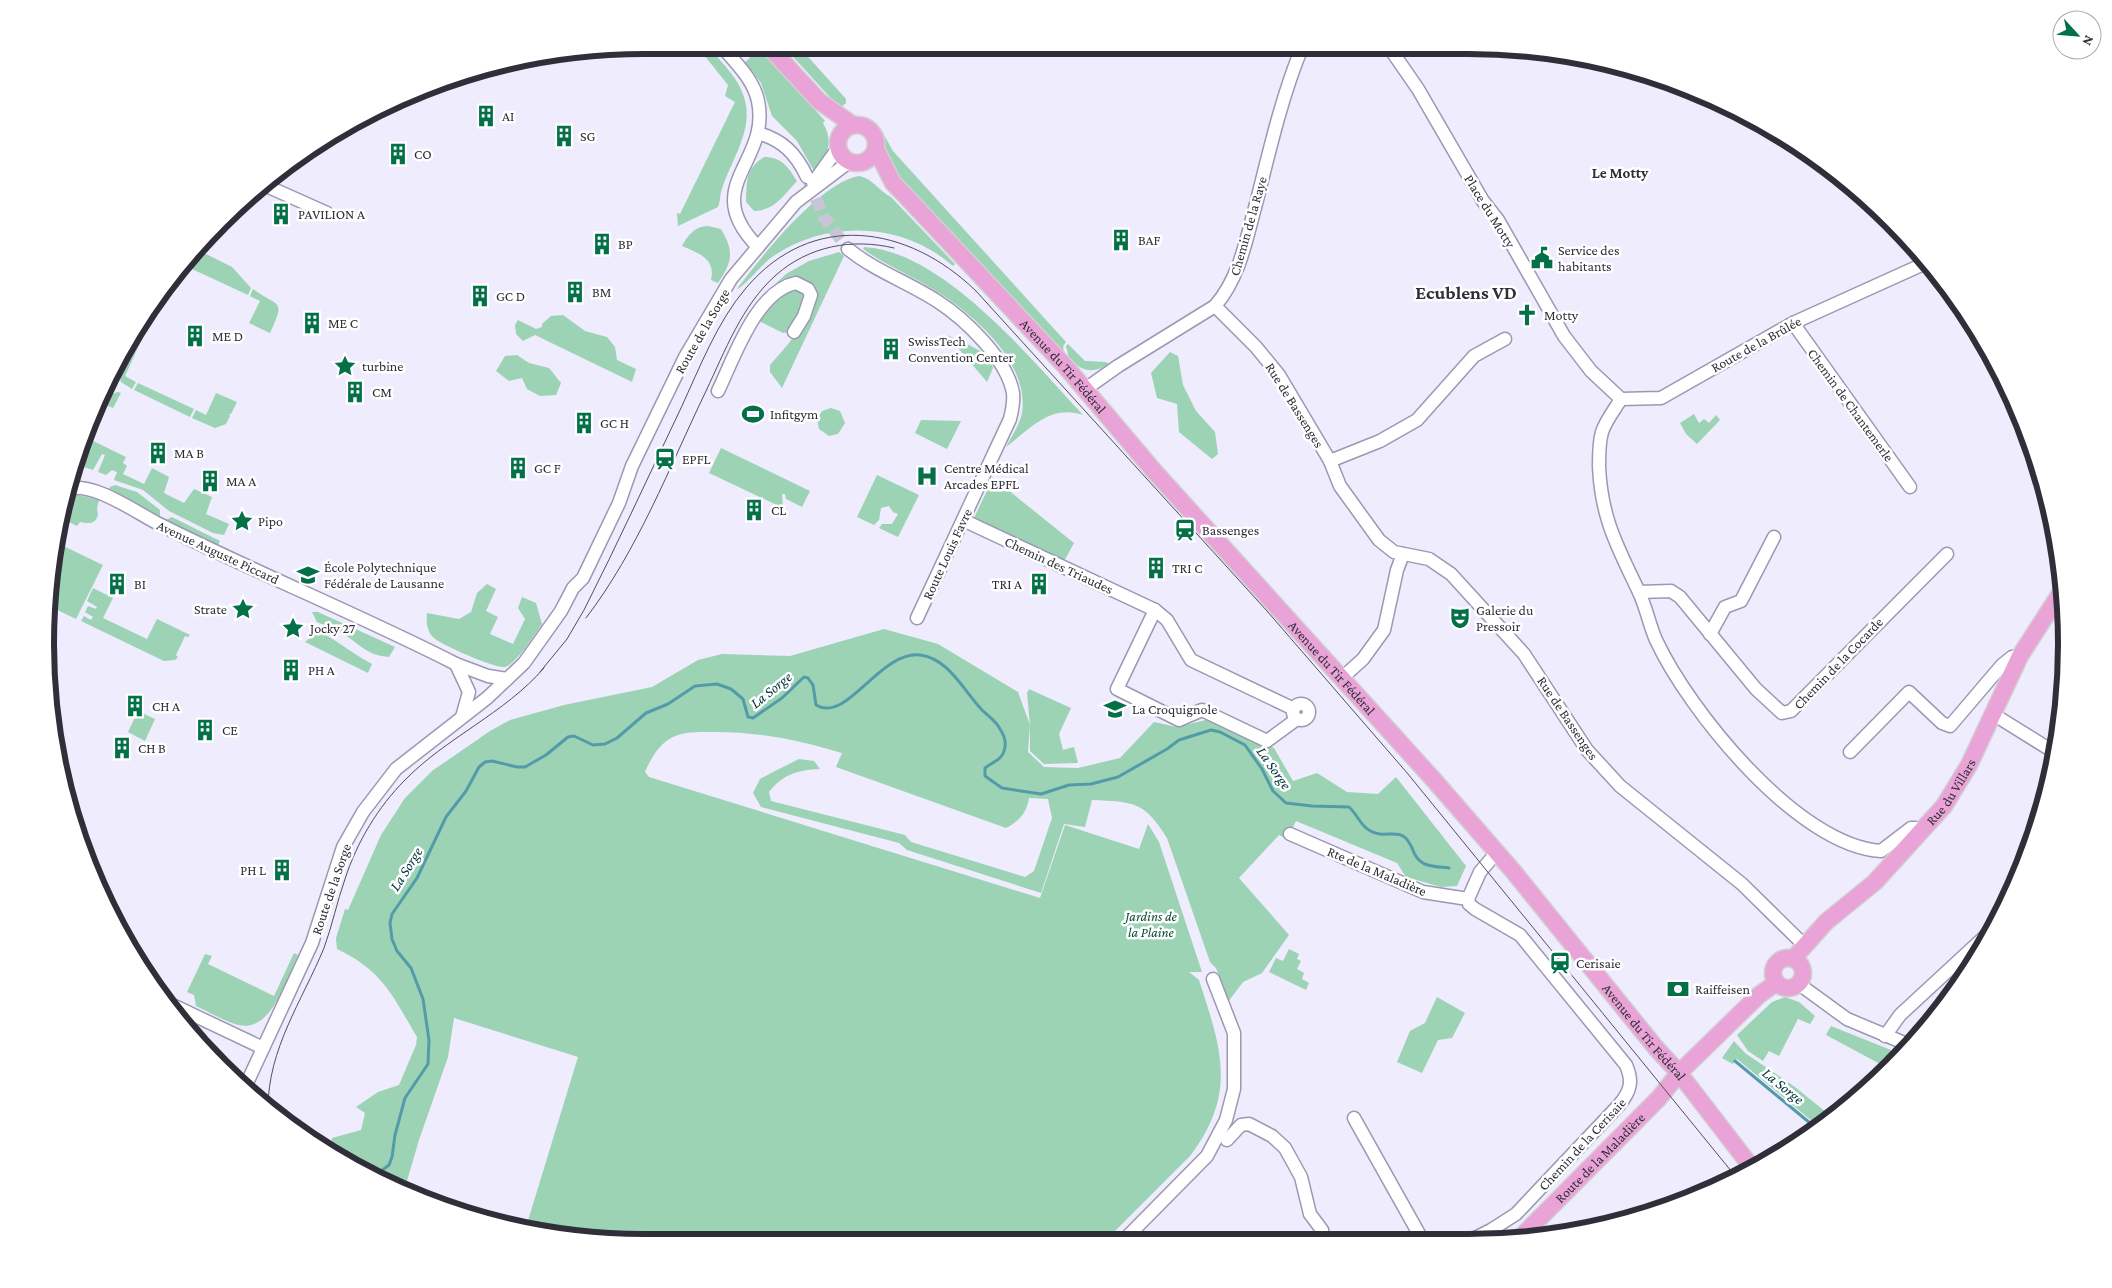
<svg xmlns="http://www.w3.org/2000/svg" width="2112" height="1288" viewBox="0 0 2112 1288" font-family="'Crimson Pro',serif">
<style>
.green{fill:#9cd3b5}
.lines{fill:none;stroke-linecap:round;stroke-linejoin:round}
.stream{stroke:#549baa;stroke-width:3}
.minor-tunnel{stroke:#c8c6d6;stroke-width:12;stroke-dasharray:12 6;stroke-linecap:butt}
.minor-casing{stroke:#9c98b2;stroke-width:15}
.major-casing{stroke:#d1d1d3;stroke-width:19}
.minor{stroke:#fff;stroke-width:12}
.major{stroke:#e9a3d6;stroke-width:16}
.tram{stroke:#52505d;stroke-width:1}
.labels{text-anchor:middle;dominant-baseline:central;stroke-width:5;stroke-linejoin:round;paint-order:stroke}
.poi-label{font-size:14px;fill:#302e39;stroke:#fff;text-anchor:start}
.street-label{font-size:14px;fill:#302e39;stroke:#fff}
.park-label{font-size:14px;font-style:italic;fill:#0a4a30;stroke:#fff}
.neighbourhood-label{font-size:15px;font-weight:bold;fill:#302e39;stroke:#fff}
.water-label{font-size:15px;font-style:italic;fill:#003239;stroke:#fff}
.district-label{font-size:19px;font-weight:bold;fill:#302e39;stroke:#fff}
.rim{fill:none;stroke:#302e39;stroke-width:6}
</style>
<rect width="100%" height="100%" fill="#eeecfd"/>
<g class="green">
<path d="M700 50H711C723 64 739 79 744 97 755 130 730 161 721 192 720 197 720 202 718 207L678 226 677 213 680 214 735 102 725 96 728 85Z"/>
<path d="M743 50H762L825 121 823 123C834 142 828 156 814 171L797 141 772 116 761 83 745 62 750 58Z"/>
<polygon points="787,50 802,50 846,99 846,103 841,107 837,105"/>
<polygon points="880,128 893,151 1066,342 1063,346 1064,353 895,174 881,151 881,140 877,131"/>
<path d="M764 157C782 157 788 167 797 181 784 195 774 211 754 211L746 202C747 182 745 169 764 157Z"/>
<path d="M859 176C872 178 879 191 891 197L955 264 953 266C903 222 827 219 772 257 763 263 743 288 737 289 761 257 819 183 859 176Z"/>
<path d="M708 226 721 229C734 251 733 261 718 283L711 280C716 258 698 253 682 246 688 235 695 226 708 226Z"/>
<path d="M864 247C943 251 1031 359 1083 415 1050 404 1030 429 1006 447 1011 437 1020 425 1022 413 1030 362 972 313 933 289 910 275 885 265 863 249Z"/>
<polygon points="200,251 232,267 251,288 248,295 192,269"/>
<path d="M839 252 844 256 782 388 770 372V365C784 349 818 313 812 290 793 265 763 302 751 317L748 316 771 288 786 274 809 261Z"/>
<polygon points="789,288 808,293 792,331 783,333 755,319"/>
<path d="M253 289C279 308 286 298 270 333L249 323 260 301 250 296Z"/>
<polygon points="563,315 585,331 607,337 615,347 617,360 636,369 632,382 535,335 523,341 516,334 515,325 518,320 536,329 542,327 542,324 551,316"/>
<polygon points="138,327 146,330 125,376 136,382 132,389 121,382 117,370"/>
<path d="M947 335C962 343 988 349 993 368L987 382Z"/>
<path d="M1068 344 1085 361 1106 362 1109 364C1093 374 1082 372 1069 358L1066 346Z"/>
<polygon points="1170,352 1178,356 1183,385 1196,411 1215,432 1218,454 1212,459 1179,432 1177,404 1157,398 1151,373"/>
<polygon points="517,355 529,363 549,368 561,383 556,395 540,396 527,389 522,378 509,381 496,371 505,356"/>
<polygon points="138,383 194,409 190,417 134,390"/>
<polygon points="118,392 121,393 113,408 103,404 84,445 86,446 89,439 126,457 123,463 127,466 123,474 144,484 152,468 169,477 164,493 184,503 194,489 212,497 206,514 229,524 224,535 213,533 169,511 143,490 114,480 117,472 112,470 106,475 98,472 105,455 102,454 93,470 84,467 74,461 104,397"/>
<polygon points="216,393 237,402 231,414 229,414 230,416 226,424 215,428 192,418 196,410 206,415"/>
<polygon points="831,408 840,411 845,423 838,434 829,436 819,429 817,419 822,411"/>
<polygon points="1694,414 1699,423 1704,419 1709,423 1716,415 1720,420 1697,444 1686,434 1680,423"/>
<polygon points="921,420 961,421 947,449 915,433"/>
<polygon points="721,448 810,491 802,507 786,499 785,494 782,494 783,508 709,473"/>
<polygon points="877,475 919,495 898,537 879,528 882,524 892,524 898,514 893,512 889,506 881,508 879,520 874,525 857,517"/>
<polygon points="993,478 1074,543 1063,563 973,520"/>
<polygon points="115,485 137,492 160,510 160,516 157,518 108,492 110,487"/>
<path d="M74 494 99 500 97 508 98 515C96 524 88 524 80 522L77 526 59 517 64 497Z"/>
<polygon points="172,517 220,541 217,547 163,521"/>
<polygon points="55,542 103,565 76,619 49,606 53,565 59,562 62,556 59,548 55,546"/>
<path d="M487 584 496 589 486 611 498 617 490 634 513 644 525 619 518 608 522 597 536 603 542 624C535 634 516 664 505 667 496 669 442 645 434 638 427 632 426 622 427 613L459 619 471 612 477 593Z"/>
<polygon points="93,588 113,598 103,618 147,639 157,619 190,635 188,637 185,636 176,655 178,657 175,660 164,661 81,621 84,616 91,620 93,617 85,612 88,606 96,609 97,607 87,601"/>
<path d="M312 612H318L395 647 389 657C367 655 363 647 345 635 337 630 326 626 317 622Z"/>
<path d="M884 629 938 644 1018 692 1030 725 1028 752 1044 767 1078 768 1120 758 1154 722 1177 727 1214 718 1274 748 1293 781 1317 773 1347 792 1378 794 1396 777 1466 866 1457 886 1441 887 1406 877 1397 863 1296 821 1287 839 1279 835 1239 878 1289 935 1262 973 1243 982 1228 1002 1216 968 1210 962 1167 838C1144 801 1134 802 1092 800L1085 827 1064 824 1041 893 907 850 899 843 761 807 753 793 760 779 775 771 799 759 814 761 820 769C798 770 783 774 769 792L771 801 905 835 911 842 1025 877 1034 871 1052 818 1048 799 1029 798C1027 813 1018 822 1006 828L836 767 842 753C798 740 760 732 714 732 700 732 686 731 673 737 659 744 651 758 645 772L649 777 1040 898 1065 825 1139 849 1148 824 1159 842 1202 972H1189L1199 980C1221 1048 1238 1093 1190 1156L1106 1240 566 1238 526 1227 578 1057 454 1018 448 1057 419 1140 404 1191 331 1149 332 1138 361 1130 365 1113 356 1107 378 1092 399 1085 416 1045 417 1037C392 995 383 971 337 949L336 938 345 909 348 910 381 835 405 798 432 771 490 731 510 720 564 705 652 687 698 660 722 654 790 656Z"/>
<path d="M318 631C337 640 353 654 372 664L368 673 305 642Z"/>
<polygon points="1029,689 1071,708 1059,734 1063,750 1074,747 1078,763 1044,764 1030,751 1030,726 1027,693"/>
<polygon points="138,711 155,719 145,741 128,732"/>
<polygon points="1289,949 1299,954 1297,959 1301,961 1297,969 1304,973 1302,979 1309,983 1306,990 1269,972 1276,958 1283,961"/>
<path d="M294 953 298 955C286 979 272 1033 238 1025 224 1021 209 1012 196 1006L194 995 187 992 205 954 212 956 208 964 274 996Z"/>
<polygon points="1437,997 1465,1013 1452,1038 1438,1040 1422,1073 1397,1062 1410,1031 1425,1023"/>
<polygon points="1785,997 1799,1002 1815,1016 1810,1024 1798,1019 1779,1056 1769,1051 1763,1061 1748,1051 1737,1035 1772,1002"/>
<polygon points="1831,1026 1891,1050 1882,1065 1826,1035"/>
<polygon points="1734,1041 1745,1053 1795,1087 1832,1117 1818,1126 1737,1059 1733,1064 1722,1058"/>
</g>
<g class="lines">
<g class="stream">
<polyline points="1735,1061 1816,1128"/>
<path d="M376 1175 389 1165 392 1157 395 1135 405 1098 428 1064 429 1040 423 999 411 968 397 951 392 939 390 923 392 914 417 878 446 817 466 791 479 767 485 762 492 761 517 767H525L546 755 568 737 574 736 593 745 605 744 617 738 646 713 668 704 695 686 717 684 731 689 743 699 748 717 753 718 782 698 804 677 808 678 813 685 816 705C847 724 879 651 920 655 948 658 964 691 982 710 988 716 996 721 1000 729 1004 735 1007 743 1004 751 1002 760 992 762 985 768V776L1002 788 1041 794 1069 785 1091 784 1118 777 1167 749 1179 740 1211 730 1220 732 1245 745 1262 769 1273 791 1286 803 1312 806 1349 807C1360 817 1361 831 1380 834 1388 835 1397 832 1403 836 1408 839 1410 844 1412 848 1419 868 1431 866 1449 868"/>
</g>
<polyline class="minor-tunnel" points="809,182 823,216 848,249"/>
<g class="minor-casing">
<g id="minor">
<path d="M725 50C738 65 754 81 758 101 771 163 698 186 758 247"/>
<polyline points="1391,50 1418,89 1483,201 1498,220 1564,336 1591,371 1621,399 1661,398 1793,323 1928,262"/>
<path d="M758 133C782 140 796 153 807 177"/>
<polyline points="813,183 838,148"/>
<polyline points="262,184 327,213"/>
<path d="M848 249C875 271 908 282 937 301 965 319 1007 359 1013 393 1014 402 1012 411 1010 419L917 618"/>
<polyline points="1215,306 1256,347 1279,375 1330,461 1340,486 1379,540 1394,552 1429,559 1451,574 1524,654 1587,750 1620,786 1742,884 1804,945"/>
<polyline points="1793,323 1910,487"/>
<path d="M1084 390 1118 366 1215 306C1240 277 1246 240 1256 204 1269 153 1281 99 1301 50"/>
<path d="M718 391C734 358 756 291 796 283L808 289 811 295 804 316 794 332"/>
<path d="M1621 399C1615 409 1606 420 1602 432 1599 442 1599 455 1599 466 1601 517 1617 546 1638 590 1646 606 1649 624 1656 640 1689 711 1798 846 1881 851L1911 828H1915L1922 833"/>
<polyline points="1330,461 1380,441 1417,420 1474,356 1505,339"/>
<path d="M67 489C92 481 134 511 157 523 256 573 358 614 456 664L488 676 507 679"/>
<polyline points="963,520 1155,610 1167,620 1191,660 1294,709"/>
<polyline points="1639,592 1671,591 1680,597 1756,689 1782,713 1791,711 1947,554"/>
<polyline points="1155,610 1117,689 1179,720 1202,710 1267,741 1297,719"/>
<polyline points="1710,634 1725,607 1741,601 1774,537"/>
<polyline points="456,664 469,692 462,717"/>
<polyline points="1342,678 1363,659 1384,630 1397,570 1403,554"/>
<circle cx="1301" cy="712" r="8"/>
<polyline points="1993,714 2054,752"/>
<polyline points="1850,752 1909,692 1942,723 1950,726 2002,665 2012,657 2020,656"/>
<path d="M1290 834 1423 892 1468 899 1469 904 1475 909 1520 935 1626 1065C1633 1081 1631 1091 1619 1105L1516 1214 1491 1230 1467 1242"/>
<polyline points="1468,899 1480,872 1497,852"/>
<polyline points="1799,984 1847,1019 1909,1045"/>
<polyline points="164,1001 263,1048"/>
<polyline points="1885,1036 1900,1015 1993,929"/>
<polyline points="246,1085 312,943 343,847 363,812 396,769 487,698 524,663 561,611 573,588 583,578 619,503 632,466 685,357 731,279 796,202 849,162"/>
<polyline points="1354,1118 1423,1241"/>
<polyline points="1227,1140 1241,1125 1249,1124 1272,1136 1285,1148 1301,1177 1310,1214 1322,1230 1317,1241"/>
<polyline points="1124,1240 1207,1156 1226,1120 1234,1089 1234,1033 1213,979"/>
</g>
</g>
<g class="major-casing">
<g id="major">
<polyline points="772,50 819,101 853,125"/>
<circle cx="857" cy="144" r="19"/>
<path id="s1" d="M876 149 893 183 900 190 1066 367 1154 471 1433 779 1513 871 1656 1048 1679 1073 1753 1169"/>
<circle cx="1788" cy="973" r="15"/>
<path id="s2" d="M1793 959 1826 922 1875 882 1944 806 1969 765 2020 656 2063 589"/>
<path id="s3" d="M1518 1240 1659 1098 1679 1073 1759 995 1776 983"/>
</g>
</g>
<use href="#minor" class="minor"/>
<use href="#major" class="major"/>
<g class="tram">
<path d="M586 618C638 550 669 468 706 391 725 351 742 305 776 275 809 246 852 238 894 248"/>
<path d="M540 672 567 639 584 610C618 543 649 475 681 408 700 367 717 322 746 288 812 210 908 225 976 291L1267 611 1408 774 1736 1177"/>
<path d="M268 1108C268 1049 302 1001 324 948 332 926 337 902 345 879 357 842 378 807 405 780 447 737 504 714 544 668"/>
</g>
</g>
<defs>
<g id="building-bare" transform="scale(1.725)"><path d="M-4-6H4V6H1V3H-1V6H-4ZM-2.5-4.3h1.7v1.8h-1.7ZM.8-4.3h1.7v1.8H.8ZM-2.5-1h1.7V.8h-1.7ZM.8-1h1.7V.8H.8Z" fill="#037048" stroke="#fff" stroke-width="2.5" paint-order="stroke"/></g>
<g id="civic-bare" transform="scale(1.725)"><path d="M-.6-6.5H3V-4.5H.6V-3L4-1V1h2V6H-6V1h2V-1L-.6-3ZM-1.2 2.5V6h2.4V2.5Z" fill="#037048" stroke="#fff" stroke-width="2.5" paint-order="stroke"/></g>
<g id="church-bare" transform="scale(1.725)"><path d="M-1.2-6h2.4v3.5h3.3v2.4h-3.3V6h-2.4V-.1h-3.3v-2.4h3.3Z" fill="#037048" stroke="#fff" stroke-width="2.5" paint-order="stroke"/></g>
<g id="sight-bare" transform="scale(1.725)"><path d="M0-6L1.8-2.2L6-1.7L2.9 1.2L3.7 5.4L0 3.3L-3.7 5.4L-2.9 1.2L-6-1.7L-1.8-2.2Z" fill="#037048" stroke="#fff" stroke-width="2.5" paint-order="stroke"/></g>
<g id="stadium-bare" transform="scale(1.725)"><path d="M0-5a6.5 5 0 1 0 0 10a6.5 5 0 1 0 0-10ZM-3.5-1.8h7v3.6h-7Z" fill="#037048" stroke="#fff" stroke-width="2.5" paint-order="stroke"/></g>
<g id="station-bare" transform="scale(1.725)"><path d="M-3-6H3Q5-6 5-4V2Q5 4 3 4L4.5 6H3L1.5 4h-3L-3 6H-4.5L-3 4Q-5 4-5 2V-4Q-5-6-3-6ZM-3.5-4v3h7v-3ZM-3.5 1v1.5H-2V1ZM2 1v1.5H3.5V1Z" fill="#037048" stroke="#fff" stroke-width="2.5" paint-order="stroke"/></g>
<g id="hospital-bare" transform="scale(1.725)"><path d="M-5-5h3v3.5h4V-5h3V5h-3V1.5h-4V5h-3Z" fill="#037048" stroke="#fff" stroke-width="2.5" paint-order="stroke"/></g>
<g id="university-bare" transform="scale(1.725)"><path d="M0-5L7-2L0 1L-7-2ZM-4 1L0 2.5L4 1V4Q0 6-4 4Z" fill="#037048" stroke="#fff" stroke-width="2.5" paint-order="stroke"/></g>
<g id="theatre-bare" transform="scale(1.725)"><path d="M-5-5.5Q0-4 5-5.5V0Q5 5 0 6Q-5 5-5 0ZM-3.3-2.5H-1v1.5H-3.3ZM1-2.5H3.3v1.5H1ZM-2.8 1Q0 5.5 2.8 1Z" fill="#037048" stroke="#fff" stroke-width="2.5" paint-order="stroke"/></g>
<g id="school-bare" transform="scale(1.725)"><path d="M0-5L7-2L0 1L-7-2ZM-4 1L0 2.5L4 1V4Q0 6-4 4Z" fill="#037048" stroke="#fff" stroke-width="2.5" paint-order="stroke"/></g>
<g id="bank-bare" transform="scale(1.725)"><path d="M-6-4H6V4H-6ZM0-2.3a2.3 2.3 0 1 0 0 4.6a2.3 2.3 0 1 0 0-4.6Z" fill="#037048" stroke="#fff" stroke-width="2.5" paint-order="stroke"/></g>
</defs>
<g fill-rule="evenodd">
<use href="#building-bare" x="486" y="116"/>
<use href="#building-bare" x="564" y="136"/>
<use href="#building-bare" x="398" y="154"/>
<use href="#building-bare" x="281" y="214"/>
<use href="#building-bare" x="1121" y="240"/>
<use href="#building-bare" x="602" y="244"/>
<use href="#civic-bare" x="1542" y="258"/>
<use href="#building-bare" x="575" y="292"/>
<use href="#building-bare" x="480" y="296"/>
<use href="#church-bare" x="1527" y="315"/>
<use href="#building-bare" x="312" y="323"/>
<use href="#building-bare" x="195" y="336"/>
<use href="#building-bare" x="891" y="349"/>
<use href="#sight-bare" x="345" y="366"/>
<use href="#building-bare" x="355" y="392"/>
<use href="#stadium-bare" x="753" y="414"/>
<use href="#building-bare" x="584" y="423"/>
<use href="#building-bare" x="158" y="453"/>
<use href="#station-bare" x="665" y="459"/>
<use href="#building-bare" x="518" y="468"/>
<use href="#hospital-bare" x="927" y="476"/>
<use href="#building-bare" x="210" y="481"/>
<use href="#building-bare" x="754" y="510"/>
<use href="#sight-bare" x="242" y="521"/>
<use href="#station-bare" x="1185" y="530"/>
<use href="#building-bare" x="1156" y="568"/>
<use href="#university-bare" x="308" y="575"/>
<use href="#building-bare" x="117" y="584"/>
<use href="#building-bare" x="1039" y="584"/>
<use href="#sight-bare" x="243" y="609"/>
<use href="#theatre-bare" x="1460" y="618"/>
<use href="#sight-bare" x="293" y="628"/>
<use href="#building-bare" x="291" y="670"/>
<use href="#building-bare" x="135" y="706"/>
<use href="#school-bare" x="1115" y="709"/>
<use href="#building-bare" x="205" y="730"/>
<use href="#building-bare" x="122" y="748"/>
<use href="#building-bare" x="282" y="870"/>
<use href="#station-bare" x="1560" y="963"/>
<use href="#bank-bare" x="1678" y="989"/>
</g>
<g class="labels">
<g class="poi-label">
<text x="502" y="116">AI</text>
<text x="580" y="136">SG</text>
<text x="414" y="154">CO</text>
<text x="298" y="214">PAVILION A</text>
<text x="1138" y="240">BAF</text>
<text x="618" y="244">BP</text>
<text x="1558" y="250">Service des<tspan x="1558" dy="16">habitants</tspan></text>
<text x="592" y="292">BM</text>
<text x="496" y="296">GC D</text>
<text x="1544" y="315">Motty</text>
<text x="328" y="323">ME C</text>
<text x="212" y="336">ME D</text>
<text x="908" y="341">SwissTech<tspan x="908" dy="16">Convention Center</tspan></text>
<text x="362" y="366">turbine</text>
<text x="372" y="392">CM</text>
<text x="770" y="414">Infitgym</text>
<text x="600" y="423">GC H</text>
<text x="174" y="453">MA B</text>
<text x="682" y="459">EPFL</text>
<text x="534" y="468">GC F</text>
<text x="944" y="468">Centre Médical<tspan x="944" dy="16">Arcades EPFL</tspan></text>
<text x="226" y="481">MA A</text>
<text x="771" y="510">CL</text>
<text x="258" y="521">Pipo</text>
<text x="1202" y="530">Bassenges</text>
<text x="324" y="567">École Polytechnique<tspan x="324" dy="16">Fédérale de Lausanne</tspan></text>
<text x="1172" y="568">TRI C</text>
<text x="134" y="584">BI</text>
<text x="1022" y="584" text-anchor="end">TRI A</text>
<text x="227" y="609" text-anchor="end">Strate</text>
<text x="1476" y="610">Galerie du<tspan x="1476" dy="16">Pressoir</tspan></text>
<text x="310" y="628">Jocky 27</text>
<text x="308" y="670">PH A</text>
<text x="152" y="706">CH A</text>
<text x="1132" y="709">La Croquignole</text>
<text x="222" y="730">CE</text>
<text x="138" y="748">CH B</text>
<text x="266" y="870" text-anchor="end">PH L</text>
<text x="1576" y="963">Cerisaie</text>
<text x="1695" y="989">Raiffeisen</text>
</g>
<g class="street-label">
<text transform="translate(1490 211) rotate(58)">Place du Motty</text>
<text transform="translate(1248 226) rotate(-74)">Chemin de la Raye</text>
<text transform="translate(702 331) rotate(-60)">Route de la Sorge</text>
<text transform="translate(1756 344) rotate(-29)">Route de la Brûlée</text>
<text stroke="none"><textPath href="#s1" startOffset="288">Avenue du Tir Fédéral</textPath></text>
<text transform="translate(1295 405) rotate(58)">Rue de Bassenges</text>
<text transform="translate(1851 405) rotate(54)">Chemin de Chantemerle</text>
<text transform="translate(218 552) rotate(25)">Avenue Auguste Piccard</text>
<text transform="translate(947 554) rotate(-65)">Route Louis Favre</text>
<text transform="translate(1059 565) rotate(25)">Chemin des Triaudes</text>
<text transform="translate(1838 663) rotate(-46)">Chemin de la Cocarde</text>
<text stroke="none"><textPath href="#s1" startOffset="692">Avenue du Tir Fédéral</textPath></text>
<text transform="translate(1568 718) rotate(56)">Rue de Bassenges</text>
<text stroke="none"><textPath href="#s2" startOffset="231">Rue du Villars</textPath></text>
<text transform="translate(1377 871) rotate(23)">Rte de la Maladière</text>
<text transform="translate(331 889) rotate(-71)">Route de la Sorge</text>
<text stroke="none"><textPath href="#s1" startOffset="1172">Avenue du Tir Fédéral</textPath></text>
<text transform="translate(1582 1144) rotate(-47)">Chemin de la Cerisaie</text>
<text stroke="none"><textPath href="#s3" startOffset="116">Route de la Maladière</textPath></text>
</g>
<g class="park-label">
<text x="1151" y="916">Jardins de<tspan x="1151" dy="16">la Plaine</tspan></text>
</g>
<g class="neighbourhood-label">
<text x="1620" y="173">Le Motty</text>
</g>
<g class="water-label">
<text transform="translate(771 690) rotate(-39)">La Sorge</text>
<text transform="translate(1274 768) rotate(55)">La Sorge</text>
<text transform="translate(406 869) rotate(-58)">La Sorge</text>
<text transform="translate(1783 1086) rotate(39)">La Sorge</text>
</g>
<g class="district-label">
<text x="1466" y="292">Ecublens VD</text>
</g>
</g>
<path d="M0 0H2112V1288H0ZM644 54H1468A590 590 0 0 1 2058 644V644A590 590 0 0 1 1468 1234H644A590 590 0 0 1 54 644V644A590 590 0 0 1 644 54Z" fill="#fff" fill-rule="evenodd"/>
<path class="rim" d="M644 54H1468A590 590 0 0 1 2058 644V644A590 590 0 0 1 1468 1234H644A590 590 0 0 1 54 644V644A590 590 0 0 1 644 54Z"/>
<g transform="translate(2077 35) rotate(116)"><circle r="24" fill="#ffffff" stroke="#acabb0"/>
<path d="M0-4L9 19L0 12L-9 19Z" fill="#037048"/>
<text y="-8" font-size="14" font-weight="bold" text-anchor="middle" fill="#302e39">N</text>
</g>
</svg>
